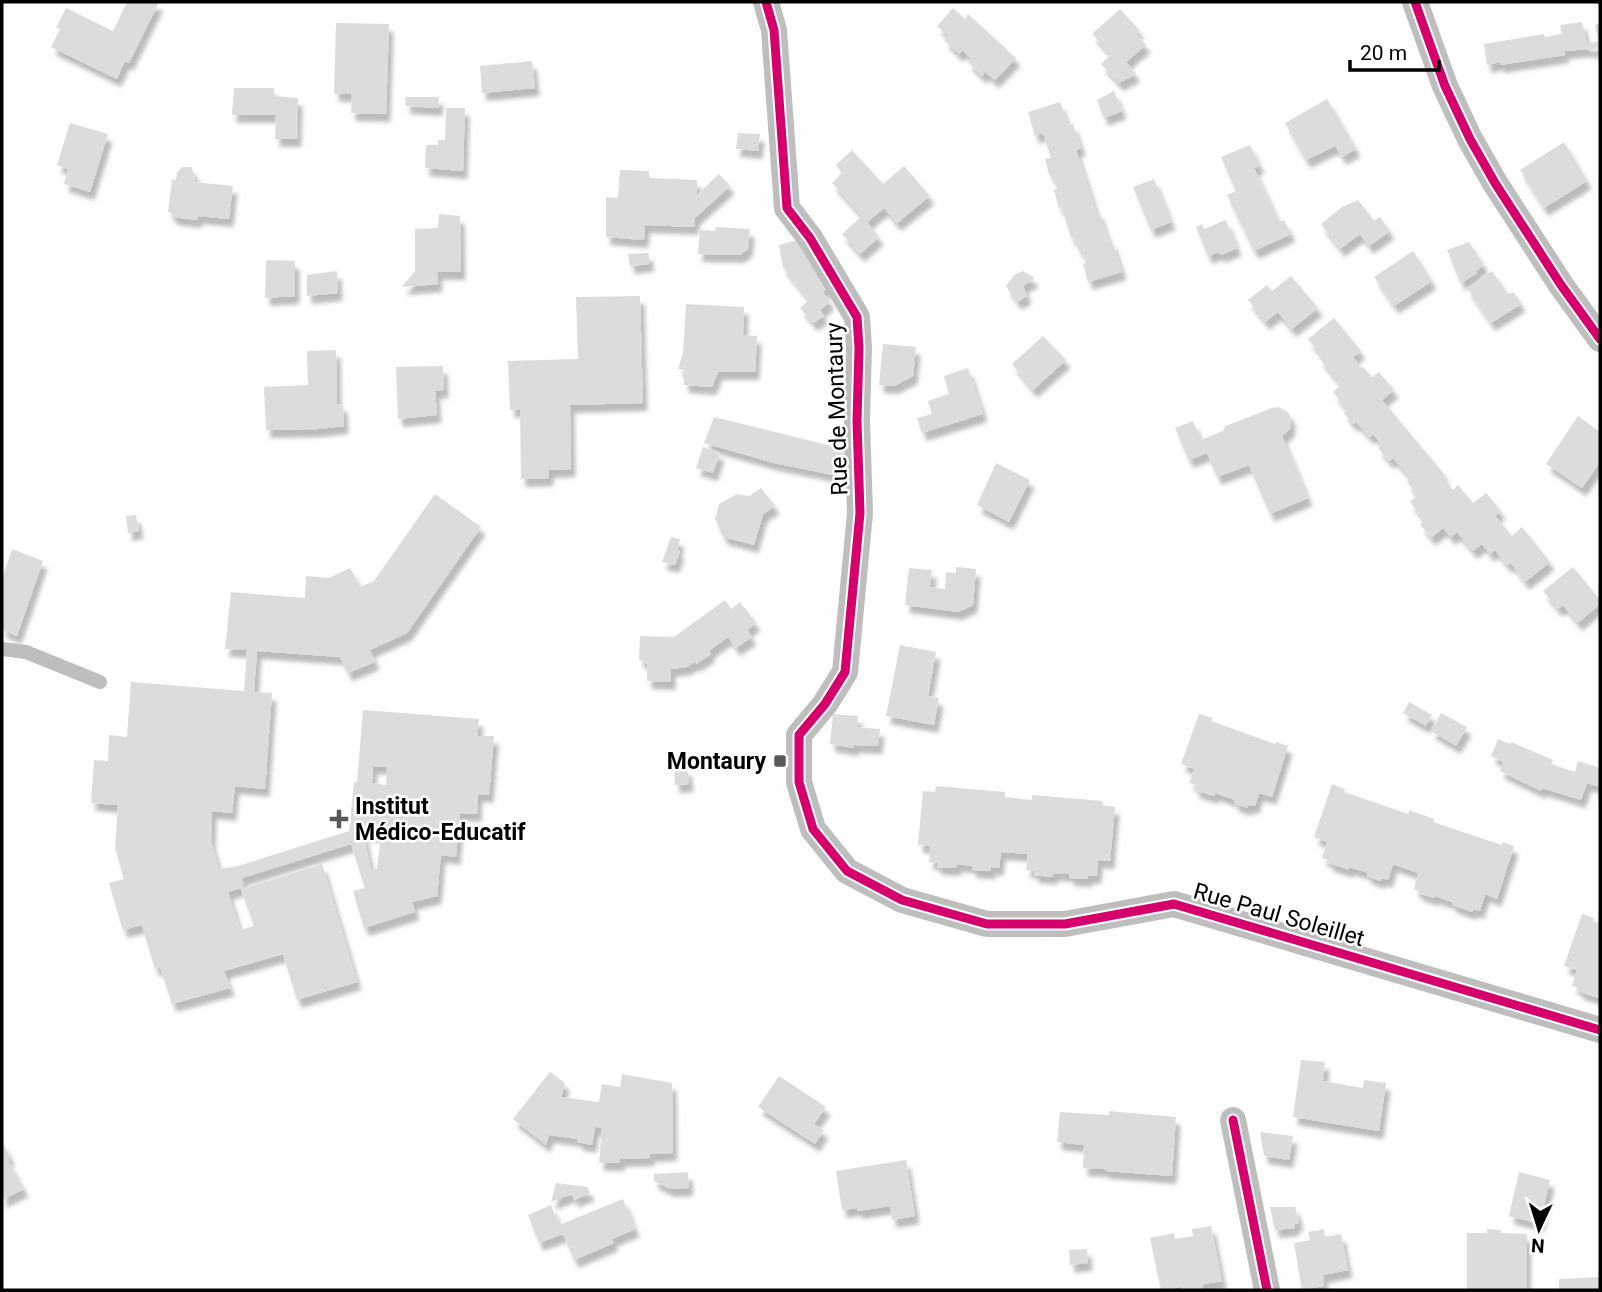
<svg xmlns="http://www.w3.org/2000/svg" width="1602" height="1292" viewBox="0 0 1602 1292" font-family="Roboto,sans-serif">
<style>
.building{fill:#dcdcdc;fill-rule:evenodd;filter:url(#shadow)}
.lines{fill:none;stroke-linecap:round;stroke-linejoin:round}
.lane{stroke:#bebebe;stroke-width:14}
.street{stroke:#bebebe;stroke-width:26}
.cycleway-casing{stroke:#fff;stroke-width:13}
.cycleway{stroke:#d6006c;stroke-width:9}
.poi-dot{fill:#595959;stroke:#fff;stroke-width:2.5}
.labels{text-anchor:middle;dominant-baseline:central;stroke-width:5;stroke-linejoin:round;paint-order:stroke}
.street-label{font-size:23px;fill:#000;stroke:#fff}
.poi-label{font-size:23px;font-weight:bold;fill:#000;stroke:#fff;text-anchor:end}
</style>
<defs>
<filter id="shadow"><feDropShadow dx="4.5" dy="8" stdDeviation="2" flood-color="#0004"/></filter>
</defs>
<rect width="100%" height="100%" fill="#fff"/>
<g class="building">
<polygon points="127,2 159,2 129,63 125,61 117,79 51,47 60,29 56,28 66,8 113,31"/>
<polygon points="953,8 965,19 968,14 1016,58 995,80 985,72 982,76 968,62 971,59 963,50 959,54 944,40 948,36 937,26"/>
<polygon points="1120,9 1139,30 1136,34 1146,45 1126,62 1136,74 1119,83 1101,64 1111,55 1092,34"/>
<polygon points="1582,22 1587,44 1598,41 1595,25 1600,23 1600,48 1589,51 1589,49 1564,51 1565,55 1500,65 1500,62 1487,65 1484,44 1544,34 1545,37 1562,34 1560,25"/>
<polygon points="336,23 389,24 386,114 351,113 352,94 334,94"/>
<polygon points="532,61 535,88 482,93 480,66"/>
<polygon points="234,88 274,88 274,96 298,98 297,139 275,139 276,115 232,115"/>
<polygon points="1114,91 1122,111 1104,118 1097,100"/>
<polygon points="405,97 439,97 438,108 406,106"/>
<polygon points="1327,99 1356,149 1342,157 1335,146 1306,160 1285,123"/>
<polygon points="1060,102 1068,125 1073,124 1081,148 1076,150 1096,212 1098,210 1109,242 1112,241 1122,272 1088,282 1083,264 1086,263 1082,250 1079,251 1074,237 1071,238 1062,207 1059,208 1054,190 1057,189 1053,175 1050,177 1045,159 1051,158 1043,133 1035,136 1028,112"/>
<polygon points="446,108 465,108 463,171 425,168 426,145 438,145 438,140 445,140"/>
<polygon points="70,123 108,134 90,192 64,184 68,169 57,165"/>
<polygon points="738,133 760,134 758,151 736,149"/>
<polygon points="1564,142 1587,181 1544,208 1520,170"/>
<polygon points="1250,145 1260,166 1254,168 1279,222 1284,220 1291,234 1254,251 1227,195 1236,191 1221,157"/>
<polygon points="852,150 883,184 904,166 930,196 897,223 884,208 867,222 879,237 860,254 842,234 862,216 832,183 842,173 836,165"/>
<polygon points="182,167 191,167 195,176 194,182 233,186 229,219 198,216 197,220 172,217 172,213 168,212 172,179 176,180 177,173"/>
<polygon points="620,170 649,171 649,178 697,180 697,195 719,174 730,186 695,218 694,227 645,225 644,240 606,237 606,197 618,198"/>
<polygon points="1154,179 1171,222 1151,230 1133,187"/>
<polygon points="1358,200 1374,221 1380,217 1390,231 1369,246 1360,234 1340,249 1321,224 1342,207"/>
<polygon points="439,214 460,216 461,272 437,272 438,284 402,287 415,271 415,229 438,228"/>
<polygon points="1226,220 1237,248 1221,255 1219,252 1208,256 1196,227 1202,224 1204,229"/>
<polygon points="716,227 750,229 748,249 740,255 698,254 700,230 715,231"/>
<polygon points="800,239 806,259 828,287 823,292 830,302 820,310 824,316 813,323 800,308 809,300 783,267 779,245"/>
<polygon points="1469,242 1484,265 1476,271 1477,273 1461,283 1447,250"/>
<polygon points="1413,251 1432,281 1394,306 1374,277"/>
<polygon points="649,253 649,264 630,266 628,254"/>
<polygon points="269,260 295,261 295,296 265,298 266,261"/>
<polygon points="337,271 338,293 307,296 307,275"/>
<polygon points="1023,271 1033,277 1034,279 1023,286 1027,296 1017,302 1006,286 1014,275"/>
<polygon points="1492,271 1508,294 1514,292 1521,304 1491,323 1467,288"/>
<polygon points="1291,276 1318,308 1292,329 1278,312 1265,322 1248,300 1267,285 1272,291"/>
<polygon points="640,296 643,403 570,405 571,469 549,470 549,478 521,479 520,409 510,410 508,361 578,359 576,297"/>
<polygon points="686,304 744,307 743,335 757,336 755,372 718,372 712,387 684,385 684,370 678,369 683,353"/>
<polygon points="1334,318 1361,351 1353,357 1361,368 1363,367 1372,377 1379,372 1394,390 1382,400 1444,474 1442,476 1453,490 1458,485 1473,503 1486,493 1501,511 1495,516 1512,536 1522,527 1550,562 1525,582 1511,563 1507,565 1495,550 1490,554 1482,544 1473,551 1457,532 1451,537 1443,528 1431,538 1420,524 1425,521 1410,502 1417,495 1407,482 1411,478 1393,458 1389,461 1378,448 1382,445 1373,434 1370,437 1356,422 1353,424 1344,413 1347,410 1333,392 1341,385 1319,358 1322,356 1308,339"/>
<polygon points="1043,336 1066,360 1033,390 1012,364"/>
<polygon points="883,344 916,347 913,376 894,386 879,385"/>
<polygon points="336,350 337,404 343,404 344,426 319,429 266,430 264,387 308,385 307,351"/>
<polygon points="443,366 444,390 435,391 437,415 398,419 396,367"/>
<polygon points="968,368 983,414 922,433 917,418 932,414 928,401 949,394 944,376"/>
<polygon points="1279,407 1288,412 1291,418 1290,429 1282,436 1308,498 1270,514 1249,465 1217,477 1207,453 1189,460 1175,428 1193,421 1201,440 1225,430 1223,427 1272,408"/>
<polygon points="1578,416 1600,432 1600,462 1582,488 1546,464"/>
<polygon points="714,417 852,451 853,479 774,463 704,443"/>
<polygon points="703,447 720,453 713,473 696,468"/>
<polygon points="996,463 1030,480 1009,522 977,505"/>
<polygon points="761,488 775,506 763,514 754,545 724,537 715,519 719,504 737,494 749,496"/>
<path d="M435 494 481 527 407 633 370 650 375 662 348 673 340 657 257 651 254 692 272 693 265 789 235 786 232 813 212 811 211 842 219 869 238 866 349 831 354 782H357L363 710 479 719 477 736H494L489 795 478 794 477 814 460 813 456 857 441 855 437 896 412 902 415 912 364 928 353 891 365 888 351 844 242 878 244 887 228 892 240 930 254 926 241 889 322 864 357 982 297 1000 283 954 224 971 230 988 172 1004 160 967 155 969 142 925 123 930 109 883 124 879 115 848 118 805 91 803 94 760 108 761 109 735 127 737 131 682 244 691 247 650 225 649 231 592 305 598 306 576 329 578 350 568 360 587 374 581ZM373 766 387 767 386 785 372 783ZM363 833 381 835 377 869H371Z"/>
<polygon points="136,515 139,531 128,533 126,516"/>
<polygon points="671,537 680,539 677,550 680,551 675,565 662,562"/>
<polygon points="12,549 43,561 17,636 2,630 2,579"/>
<polygon points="956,567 976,569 973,605 958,612 905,605 909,568 932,570 930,587 945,589 946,572 956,573"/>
<polygon points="1573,567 1600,600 1600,604 1578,623 1563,605 1558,609 1543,591"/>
<polygon points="725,600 731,609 740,602 756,623 747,630 752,637 736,648 728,637 709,651 711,654 696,664 695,662 687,667 671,669 671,682 647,681 647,664 643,661 639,660 640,636 674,637"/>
<polygon points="900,645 936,652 928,696 939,698 934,725 886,716"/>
<polygon points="1409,702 1432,715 1426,726 1403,713"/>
<polygon points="1441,713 1467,727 1456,746 1431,731"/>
<polygon points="833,714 858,716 857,727 880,729 878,746 854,745 854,748 830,744"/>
<polygon points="1199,714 1213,718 1211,721 1275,744 1276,742 1288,746 1272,797 1259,793 1255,806 1248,805 1248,808 1234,804 1235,800 1215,793 1214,796 1194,790 1196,785 1189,783 1194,769 1181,764"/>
<polygon points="1498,739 1510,744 1511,742 1553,760 1551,764 1575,772 1578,761 1600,768 1600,787 1587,783 1581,800 1542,788 1541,791 1500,771 1503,762 1491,756"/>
<polygon points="687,767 689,784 675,785 674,769"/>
<polygon points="1332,784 1345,789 1344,792 1409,814 1409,810 1434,819 1433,822 1502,845 1502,842 1514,846 1497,899 1485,894 1480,911 1473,909 1472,912 1452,905 1452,902 1435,896 1434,898 1418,893 1419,891 1414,889 1418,873 1393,864 1388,880 1382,878 1380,881 1367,876 1368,873 1349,867 1349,870 1328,863 1329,860 1322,858 1327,842 1314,837"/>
<polygon points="936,786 1005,792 1005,797 1032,800 1032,795 1103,801 1102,805 1115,807 1110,861 1098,860 1097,876 1088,876 1088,879 1069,878 1070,874 1053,873 1053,877 1034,875 1034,871 1026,870 1028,854 1001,852 999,868 991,867 991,871 972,870 972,866 957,864 956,868 937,867 937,863 929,862 930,846 918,845 923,791 935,792"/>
<polygon points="1582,914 1594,918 1593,921 1600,923 1600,995 1599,995 1598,998 1578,991 1579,988 1572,986 1577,970 1564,966"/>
<polygon points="1301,1060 1325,1062 1323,1081 1363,1088 1364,1080 1386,1083 1379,1131 1293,1117"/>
<polygon points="550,1072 565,1083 561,1097 599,1102 602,1084 620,1087 622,1074 672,1083 673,1153 650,1154 650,1158 620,1159 620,1163 599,1163 602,1128 595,1127 592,1145 577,1142 578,1139 549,1135 546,1145 513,1119"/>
<polygon points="779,1076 826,1107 814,1124 824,1130 815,1144 758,1107"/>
<polygon points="1109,1111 1176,1117 1172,1176 1106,1171 1104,1169 1083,1168 1084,1145 1057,1142 1060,1112 1109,1115"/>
<polygon points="1260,1132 1293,1136 1289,1160 1264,1156"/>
<polygon points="2,1141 10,1157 7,1159 24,1189 2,1200"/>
<polygon points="906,1160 915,1216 892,1220 890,1206 858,1211 857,1208 842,1210 836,1171"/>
<polygon points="688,1172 689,1188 670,1189 654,1181 654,1174"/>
<polygon points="1519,1172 1550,1180 1540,1224 1509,1216"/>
<polygon points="556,1183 587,1187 590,1193 574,1200 572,1194 551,1202"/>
<polygon points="623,1199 635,1229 612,1239 614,1243 574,1260 563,1234 539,1243 528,1215 551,1205 559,1225"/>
<polygon points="1270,1207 1295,1207 1299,1223 1295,1224 1295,1228 1275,1230"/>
<polygon points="1211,1226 1222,1281 1204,1284 1201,1290 1183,1290 1181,1287 1161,1290 1150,1238 1174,1233 1175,1239 1193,1236 1192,1229"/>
<polygon points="1324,1229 1325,1237 1341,1234 1348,1270 1323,1275 1324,1286 1302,1290 1294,1243 1310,1240 1308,1232"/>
<polygon points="1487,1229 1501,1230 1501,1233 1527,1234 1526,1290 1467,1290 1467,1233 1487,1233"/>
<polygon points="1087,1249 1088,1263 1070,1265 1069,1250"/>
<polygon points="1600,1277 1600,1290 1559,1290 1559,1279"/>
</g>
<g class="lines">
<polyline class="lane" points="2,649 26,652 100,682"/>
<g class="street">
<polyline points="766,2 774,30 787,208 810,238 857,317 859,348 857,421 860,513 845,672 825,704 799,735 799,782 813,829 847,871 902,900 987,924 1065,924 1174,904 1600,1030"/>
<polyline points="1415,2 1445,86 1470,139 1495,183 1561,285 1600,339"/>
<polyline points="1233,1120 1267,1290"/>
</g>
<g class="cycleway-casing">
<g id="cycleway">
<polyline points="766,2 774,30 787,208 810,238 857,317 859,348 857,421 860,513 845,672 825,704 799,735 799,782 813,829 847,871 902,900 987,924 1065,924 1174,904 1600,1030"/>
<polyline points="1415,2 1445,86 1470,139 1495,183 1561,285 1600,339"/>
<polyline points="1233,1120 1267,1290"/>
</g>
</g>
<use href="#cycleway" class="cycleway"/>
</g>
<g class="poi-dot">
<rect x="773" y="754" width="14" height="14" rx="3.5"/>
<path d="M335.5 808.5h7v7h7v7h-7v7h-7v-7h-7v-7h7z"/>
</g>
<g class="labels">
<g class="street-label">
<text transform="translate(837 409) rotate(-92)">Rue de Montaury</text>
<text transform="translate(1279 915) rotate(16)">Rue Paul Soleillet</text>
</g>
<g class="poi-label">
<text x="766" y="761">Montaury</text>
<text x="355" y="806" text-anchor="start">Institut<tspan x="355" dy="26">Médico-Educatif</tspan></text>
</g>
</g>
<rect width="1602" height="1292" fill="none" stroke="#000000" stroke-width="7"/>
<g transform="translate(1539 1229) rotate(184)" stroke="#ffffff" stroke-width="5" paint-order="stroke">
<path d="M0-5L12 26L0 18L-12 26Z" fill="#000000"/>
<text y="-10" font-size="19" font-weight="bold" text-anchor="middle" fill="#000000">N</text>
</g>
<path d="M1350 60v10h89v-10" fill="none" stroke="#000000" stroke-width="3.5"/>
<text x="1360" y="60" font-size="21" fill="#000000" stroke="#ffffff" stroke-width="5" paint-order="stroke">20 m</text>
</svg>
